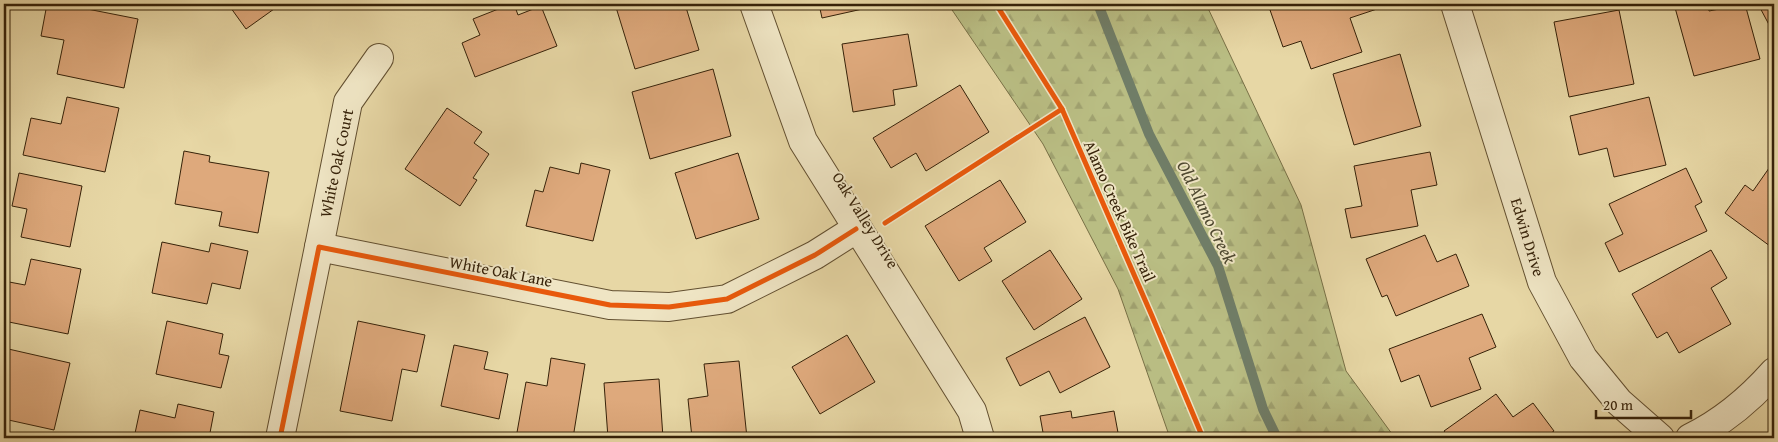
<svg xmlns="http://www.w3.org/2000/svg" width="1778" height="442" viewBox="0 0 1778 442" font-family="'Gentium Book Plus',serif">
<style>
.forest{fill:url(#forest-firs);stroke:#787046}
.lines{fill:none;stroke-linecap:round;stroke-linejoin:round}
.stream{stroke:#707d67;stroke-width:10}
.building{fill:#dea97c;stroke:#362209}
.minor-casing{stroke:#624f30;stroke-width:30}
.minor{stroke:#efe5c4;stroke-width:28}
.cycleway-casing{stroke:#efe5c4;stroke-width:8}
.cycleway{stroke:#e8590c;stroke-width:5}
.labels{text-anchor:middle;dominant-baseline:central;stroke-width:4;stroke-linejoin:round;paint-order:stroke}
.street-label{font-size:16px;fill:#362209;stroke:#efe5c4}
.water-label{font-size:18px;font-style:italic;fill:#4e4830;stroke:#efe5c4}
</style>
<defs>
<pattern id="forest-firs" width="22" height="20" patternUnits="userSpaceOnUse" patternTransform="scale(1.25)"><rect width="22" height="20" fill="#b9bd83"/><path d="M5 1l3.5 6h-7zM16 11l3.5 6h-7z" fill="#a0a270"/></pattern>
</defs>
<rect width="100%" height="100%" fill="#e7d7a5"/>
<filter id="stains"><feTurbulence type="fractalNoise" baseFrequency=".004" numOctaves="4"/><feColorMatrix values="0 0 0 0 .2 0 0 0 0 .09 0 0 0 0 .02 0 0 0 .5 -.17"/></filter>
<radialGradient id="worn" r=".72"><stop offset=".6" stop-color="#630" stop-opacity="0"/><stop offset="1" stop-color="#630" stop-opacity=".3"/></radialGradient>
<polygon class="forest" points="948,4 1206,4 1301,205 1346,371 1395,438 1170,438 1118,289 1043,144"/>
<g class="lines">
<polyline class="stream" points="1098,4 1149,134 1218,266 1263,409 1277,438"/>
</g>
<g class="building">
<polygon points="47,4 62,4 138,19 124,88 57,74 64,40 41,36"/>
<polygon points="228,4 281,4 246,29"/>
<polygon points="511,4 514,4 518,15 541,6 557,46 475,77 462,43 480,35 473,19"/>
<polygon points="615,4 685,4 699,50 635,69"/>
<polygon points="819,4 885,4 822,18"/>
<polygon points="1288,4 1376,4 1377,9 1350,18 1362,52 1311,69 1301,41 1283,47 1270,10"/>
<polygon points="1674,4 1708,4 1709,11 1745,4 1760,59 1694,76"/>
<polygon points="1758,4 1774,4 1774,34"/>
<polygon points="1619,10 1634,84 1569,97 1554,22"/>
<polygon points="908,34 917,86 893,90 895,105 853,112 842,44"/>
<polygon points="1400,54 1421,126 1354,145 1333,74"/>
<polygon points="713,69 731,136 650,159 632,92"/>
<polygon points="960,85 989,132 926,171 916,153 891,168 873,138"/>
<polygon points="67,97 119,108 105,172 23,155 31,118 61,124"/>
<polygon points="1649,97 1666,165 1614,177 1607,148 1579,155 1570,116"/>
<polygon points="447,108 482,132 474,143 489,154 473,178 477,180 460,206 405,169"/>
<polygon points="184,151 210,156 209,162 269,172 258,233 219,226 222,212 175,204"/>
<polygon points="1430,152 1437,185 1411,190 1418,226 1351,238 1345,209 1362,206 1354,166"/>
<polygon points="738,153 759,219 696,239 675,173"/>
<polygon points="1774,161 1774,249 1725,213 1745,185 1753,191"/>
<polygon points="581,163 610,170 593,241 526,226 535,190 543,192 550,167 579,174"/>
<polygon points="1686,168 1702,202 1695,206 1707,231 1619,272 1605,243 1623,234 1609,204"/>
<polygon points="19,173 82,186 70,247 21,237 27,209 12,206"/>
<polygon points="1000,180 1026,222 984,248 992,261 959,281 925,226"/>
<polygon points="1425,235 1437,262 1456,254 1469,286 1396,316 1387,295 1382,297 1366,259"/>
<polygon points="162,242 209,252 211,243 248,251 240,289 212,283 207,304 152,293"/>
<polygon points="1050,250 1082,299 1034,330 1002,281"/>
<polygon points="1711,250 1727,278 1711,288 1731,324 1679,353 1667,332 1657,338 1632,294"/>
<polygon points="31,259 81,269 68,334 4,321 4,281 25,285"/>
<polygon points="1482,314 1496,347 1469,358 1481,389 1431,407 1419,375 1401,382 1389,349"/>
<polygon points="1085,317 1110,367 1060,393 1049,371 1020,386 1006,358"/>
<polygon points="167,321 223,334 219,354 229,356 221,388 156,374"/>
<polygon points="358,321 425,335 417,372 402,369 392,421 340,411"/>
<polygon points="847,335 875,382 820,414 792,367"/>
<polygon points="454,345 488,352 484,369 508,374 499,419 441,406"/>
<polygon points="4,348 70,363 54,430 4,419"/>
<polygon points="551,358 585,364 573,438 516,438 526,382 547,386"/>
<polygon points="739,361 747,438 692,438 688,399 708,396 704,364"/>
<polygon points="659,379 663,438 608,438 604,383"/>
<polygon points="1496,394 1513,417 1533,403 1554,431 1544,438 1449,438 1444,431"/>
<polygon points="178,404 214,412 209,438 134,438 140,410 175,418"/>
<polygon points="1071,411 1072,418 1114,411 1119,438 1044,438 1040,416"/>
</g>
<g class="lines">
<g class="minor-casing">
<g id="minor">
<polyline points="754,4 803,141 972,411 980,438"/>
<polyline points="1455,4 1542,282 1583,358 1619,402 1660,438"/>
<polyline points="319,247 348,102 379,58"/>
<polyline points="280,438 319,247 610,305 669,307 727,299 815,255 856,229"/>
<path d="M1690 438C1723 422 1750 399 1774 372"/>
</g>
</g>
<use href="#minor" class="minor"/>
<g class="cycleway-casing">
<g id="cycleway">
<polyline points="996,4 1062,109 1152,316 1203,438"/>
<polyline points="885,223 1062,109"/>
<polyline points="280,438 319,247 610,305 669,307 727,299 815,255 856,229"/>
</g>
</g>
<use href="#cycleway" class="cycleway"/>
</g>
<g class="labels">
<g class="street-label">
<text transform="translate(336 163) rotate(-78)">White Oak Court</text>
<text transform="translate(1120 211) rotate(66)">Alamo Creek Bike Trail</text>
<text transform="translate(866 220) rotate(58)">Oak Valley Drive</text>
<text transform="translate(1528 237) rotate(73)">Edwin Drive</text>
<text transform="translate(501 271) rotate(11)">White Oak Lane</text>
</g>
<g class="water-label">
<text transform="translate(1207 212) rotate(64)">Old Alamo Creek</text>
</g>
</g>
<rect width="1778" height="442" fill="none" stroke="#e7d7a5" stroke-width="20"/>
<rect x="5" y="5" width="1768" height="432" fill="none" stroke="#362209" stroke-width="2.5"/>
<rect x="10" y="10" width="1758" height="422" fill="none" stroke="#362209"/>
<path d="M1596 410v8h95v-8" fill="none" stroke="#362209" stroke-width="2.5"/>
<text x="1603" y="410" font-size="15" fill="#362209" stroke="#efe5c4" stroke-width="4" paint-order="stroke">20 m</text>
<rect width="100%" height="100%" filter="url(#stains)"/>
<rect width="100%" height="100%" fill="url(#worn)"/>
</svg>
